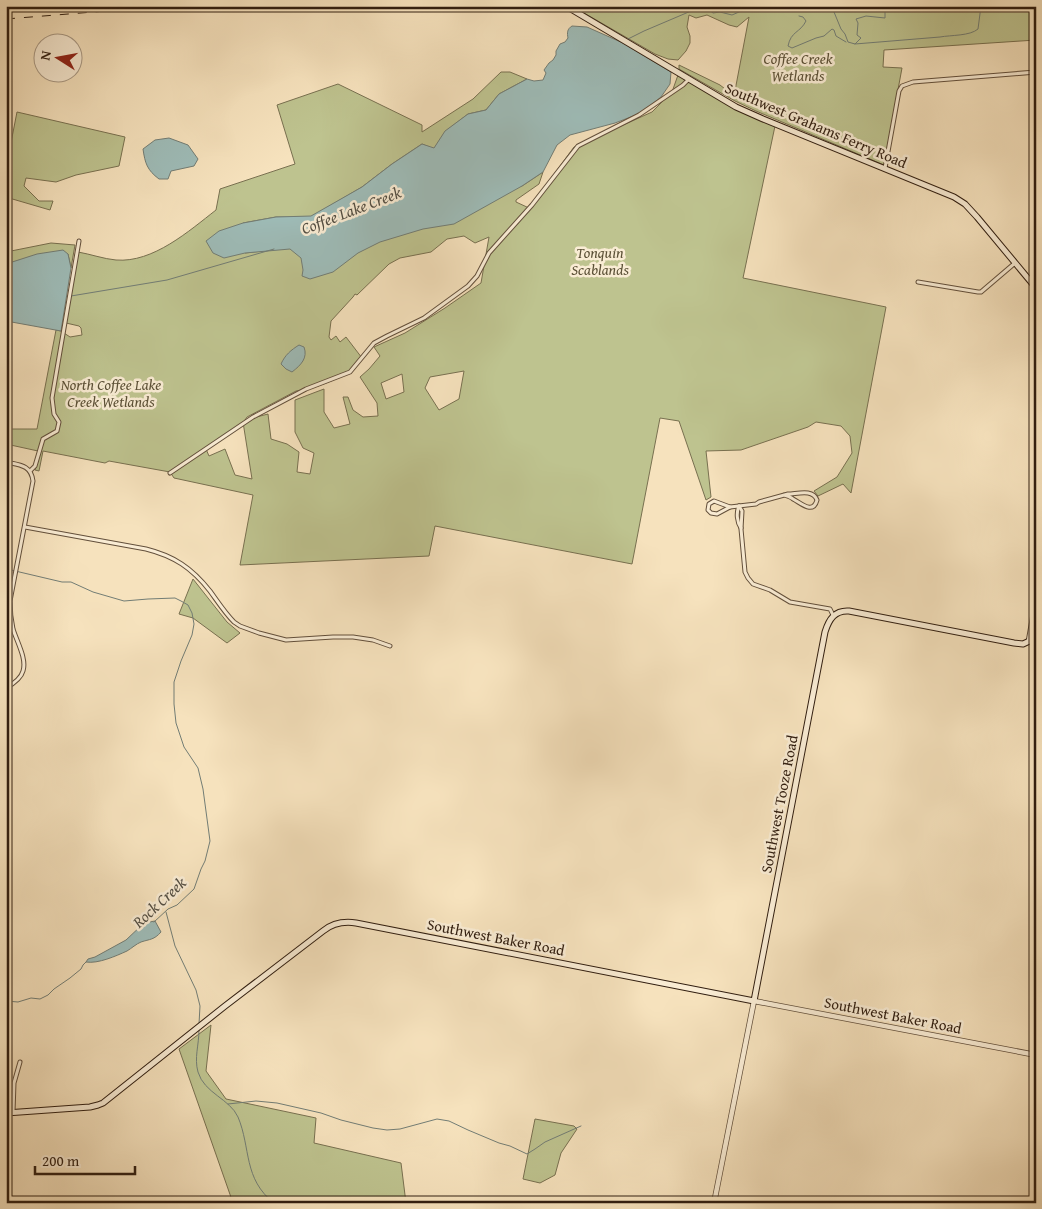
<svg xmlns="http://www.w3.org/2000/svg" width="1042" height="1209" viewBox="0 0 1042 1209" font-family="'Gentium Book Plus',serif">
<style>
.green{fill:#bec38f;stroke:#787050;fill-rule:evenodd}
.water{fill:#9ebcb8;stroke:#727d75}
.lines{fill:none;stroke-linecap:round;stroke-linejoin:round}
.stream{stroke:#727d75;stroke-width:1}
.minor-casing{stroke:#624f3b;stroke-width:5}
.tertiary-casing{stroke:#624f3b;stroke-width:6}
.secondary-casing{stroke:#311e10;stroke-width:7}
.minor{stroke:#f9ecd4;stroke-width:3}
.tertiary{stroke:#f9ecd4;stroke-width:4.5}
.secondary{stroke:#f9ecd4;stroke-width:5}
.rail{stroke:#311e10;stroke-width:1;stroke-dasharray:9 9;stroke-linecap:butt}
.labels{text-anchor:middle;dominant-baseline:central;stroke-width:5;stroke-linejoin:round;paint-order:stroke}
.park-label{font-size:15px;font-style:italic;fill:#5b5036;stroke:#f9ecd4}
.street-label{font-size:15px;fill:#311e10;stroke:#f9ecd4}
.water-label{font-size:16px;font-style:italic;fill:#524d42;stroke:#f9ecd4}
</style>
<rect width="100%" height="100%" fill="#f6e2bd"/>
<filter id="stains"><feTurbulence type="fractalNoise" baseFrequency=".004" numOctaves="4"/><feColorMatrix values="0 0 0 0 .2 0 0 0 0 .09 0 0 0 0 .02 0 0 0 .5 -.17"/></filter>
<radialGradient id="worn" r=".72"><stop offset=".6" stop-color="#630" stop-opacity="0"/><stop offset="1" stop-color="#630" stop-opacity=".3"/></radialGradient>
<g class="green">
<polygon points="572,6 1036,6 1036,40 884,50 883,67 902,68 884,165 756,111 735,101 679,69 679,65 720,85 734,96 749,17 737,27 729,25 707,15 696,18 689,15 687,27 690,36 690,43 686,51 678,60 668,59 655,54"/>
<path d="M501 72H510L527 79 499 94 486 110 468 114 446 131 434 149 422 144 392 164 362 187 311 217H276L243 223 245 253 271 250 522 186 543 172 539 184 516 200V202L529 208 574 147 652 112 672 92 678 75 775 126 743 278 886 307 851 493 843 484 818 496 814 491 837 477 852 453 850 436 841 426 816 422 808 427 741 450 706 451 711 497 706 500 679 421 660 418 632 564 435 526 429 556 240 565 253 495 174 478 170 472 109 461 105 463 43 451 39 471 35 470 38 451 6 444V429H37L56 330 61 331 70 337 82 335 81 328 79 326 66 323 78 252C90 254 104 259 116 260 153 263 189 231 216 210L220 189 295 164 277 105 338 84 422 125V132L473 99ZM464 236 475 243 489 237 481 283 445 308 405 333 374 347 380 356 369 369 360 377 377 403 378 416 363 417 353 410 348 397H343L350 424 334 428 324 412V389L316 392 295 400V432L303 448 314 453 310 474 297 472 299 452 287 444 271 439 268 414 245 420 247 417 296 391C309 391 341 378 352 370 356 367 358 362 362 358L346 337 340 342 336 336 331 340 329 337 331 321 353 297 355 294 357 295 389 264 400 258 431 252 447 239ZM464 371 459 399 439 410 425 388 430 377ZM402 374 404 392 386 399 381 383ZM243 422 252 479 235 475 225 449 209 456 206 449 229 434Z"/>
<polygon points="17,112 125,137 119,166 76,175 56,182 26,178 24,186 39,201 53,201 50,210 9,198 6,201 6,168"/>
<polygon points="51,243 75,245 71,268 68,254 6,264 6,252"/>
<polygon points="193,579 227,622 240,633 227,643 193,618 179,614"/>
<polygon points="211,1025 206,1071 226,1099 316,1118 314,1143 401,1163 406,1203 233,1203 179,1049"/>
<polygon points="535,1119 574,1126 577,1129 561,1153 555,1175 540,1183 523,1179"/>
</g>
<g class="water">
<path d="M572 26 587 27 623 43 671 72 670 84 661 97 651 105 636 115 615 123 570 135 557 145 543 172 522 186 454 224 423 229 380 242 358 253 333 272 310 279 302 276 303 270 301 258 290 249 245 253 224 258 213 253 206 241 219 231 243 223 276 217 311 216 362 187 392 164 422 144 434 148 445 131 468 114 486 110 499 94 527 79 534 81 543 80 546 73 544 70 549 63 553 60 556 55V51L560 44 565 42 568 38C567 33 567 29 572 26Z"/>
<path d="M169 138 188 145 198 159 194 166 171 171 168 179H159C147 170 145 163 143 149L155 140Z"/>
<polygon points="63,250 68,254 71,268 61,331 6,321 6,264 37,254"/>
<path d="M299 345 304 347C308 358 301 365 292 372L286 369 281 364C285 355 291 350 299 345Z"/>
<path d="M155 921 161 932C154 940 150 939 141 942 136 944 132 948 127 951 116 956 98 964 86 962L88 959 95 957 126 940 144 923Z"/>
</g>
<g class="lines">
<g class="stream">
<polyline points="704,6 713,13 720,12 732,15 753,6"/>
<polyline points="826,6 834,12 841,29 845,34 848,42 855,44 861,38 857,35 858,23 856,19 866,16 885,18 885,11 894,6"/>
<path d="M799 16 803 17 806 21C800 33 791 31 788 46L792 48 816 38 824 36 832 29 834 30 836 36 846 42"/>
<polyline points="628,39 644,31 691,11 696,6"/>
<path d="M855 44 940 37C951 35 970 36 978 29L981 6"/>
<polyline points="71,296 167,280 274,249"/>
<polyline points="6,570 11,570 62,582 71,582 93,592 124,601 148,599 175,598 181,601 188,605 192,613 194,624 192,635 181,661 174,682 174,704 176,723 184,747 198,768 203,789 210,841 205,861 201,869 194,889 177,905 168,909 154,922"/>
<polyline points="166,912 175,946 196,990 200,1006 199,1024"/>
<polyline points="6,1001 18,1002 31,998 40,999 48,995 54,989 70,978 81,969 83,965 86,962"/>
<path d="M199 1030C199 1045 194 1058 198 1072 204 1093 230 1099 238 1117 251 1148 243 1179 274 1203"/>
<polyline points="228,1104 256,1101 277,1103 321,1113 341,1120 373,1128 387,1130 400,1129 437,1119 449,1121 468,1130 499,1143 510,1146 527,1154 535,1149 545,1142 581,1126"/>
</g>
<g class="minor-casing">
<g id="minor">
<polyline points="885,168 899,91 902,86 913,82 1036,72"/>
<polyline points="918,282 978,292 981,292 1015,263"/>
<path d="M6 462C20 465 31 465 33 481L10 601C10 611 11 620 13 629 17 642 27 659 23 671 21 679 13 684 6 688"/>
<polyline points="30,471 35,466 43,439 57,431 59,422 54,414 52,398 79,241"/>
<polyline points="170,473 253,417 306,389 350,372 374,343 387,336 424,318 468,286 477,276 489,253 532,205 578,146 639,115 683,85 689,79"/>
<polygon points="714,501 730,507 717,514 711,513 708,510 709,504"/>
<polyline points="739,506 742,511 741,529 745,572 748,578 753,584 770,590 790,602 830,609 833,615"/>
<path d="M739 506C736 513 737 522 741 528"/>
<path d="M730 507 756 504 759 502 788 494H791C801 493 813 490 817 500 813 515 801 503 793 499 791 497 787 496 784 495"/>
<path d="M25 527 146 549C174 556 192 568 210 591 218 602 225 613 234 622L240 626 259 633 286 640 333 637H353L373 640 390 646"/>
<polyline points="1028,642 1036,597"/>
<polyline points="13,1112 14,1083 20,1062"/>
</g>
</g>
<g class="tertiary-casing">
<polyline id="tertiary" points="714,1203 754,1001 1036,1055"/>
</g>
<g class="secondary-casing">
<g id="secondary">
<polyline points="566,6 736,107 763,119 954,197 965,204 977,217 1036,288"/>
<path d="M6 1113 90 1107 98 1105 103 1103 225 1006 323 931C333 923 343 921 356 923L754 1001 825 632C829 619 835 610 849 611L1014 643 1023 644 1036 638"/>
</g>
</g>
<use href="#minor" class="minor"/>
<use href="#tertiary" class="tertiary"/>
<use href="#secondary" class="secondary"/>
<polyline class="rail" points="6,19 168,6"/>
</g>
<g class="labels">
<g class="park-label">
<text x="798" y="58">Coffee Creek<tspan x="798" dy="17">Wetlands</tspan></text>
<text x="600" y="252">Tonquin<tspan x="600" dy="17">Scablands</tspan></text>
<text x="111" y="384">North Coffee Lake<tspan x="111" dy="17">Creek Wetlands</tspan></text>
</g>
<g class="street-label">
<text transform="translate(816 125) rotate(23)">Southwest Grahams Ferry Road</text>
<text transform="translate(779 804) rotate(-79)">Southwest Tooze Road</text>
<text transform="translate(496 937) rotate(11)">Southwest Baker Road</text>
<text transform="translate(893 1015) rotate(11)">Southwest Baker Road</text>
</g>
<g class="water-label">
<text transform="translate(351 210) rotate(-21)">Coffee Lake Creek</text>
<text transform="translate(159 902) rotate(-43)">Rock Creek</text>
</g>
</g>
<rect width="1042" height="1209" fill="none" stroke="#f6e2bd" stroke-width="25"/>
<rect x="8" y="8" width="1027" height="1194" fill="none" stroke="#311e10" stroke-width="2.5"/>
<rect x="12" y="12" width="1017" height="1184" fill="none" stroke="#311e10"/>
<g transform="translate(58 58) rotate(281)"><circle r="24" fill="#f9ecd4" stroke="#a99a86"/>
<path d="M0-4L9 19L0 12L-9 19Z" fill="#8f2418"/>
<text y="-8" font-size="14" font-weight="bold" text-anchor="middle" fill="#311e10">N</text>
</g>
<path d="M35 1166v8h100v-8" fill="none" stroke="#311e10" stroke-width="2.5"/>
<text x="42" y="1166" font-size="15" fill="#311e10" stroke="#f9ecd4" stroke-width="4" paint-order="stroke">200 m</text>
<rect width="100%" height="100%" filter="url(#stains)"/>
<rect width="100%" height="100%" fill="url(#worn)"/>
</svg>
